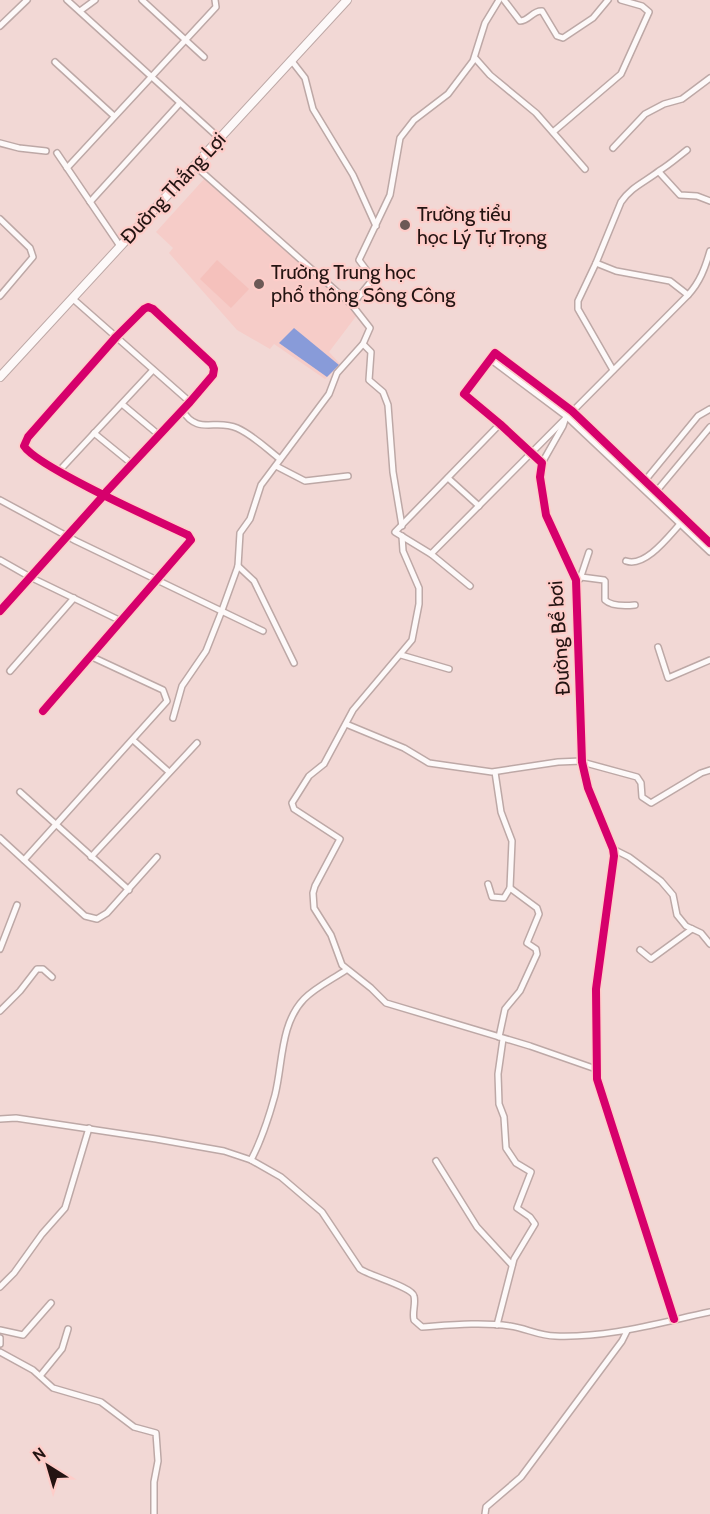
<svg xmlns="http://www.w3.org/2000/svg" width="710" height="1514" viewBox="0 0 710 1514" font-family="Cabin,sans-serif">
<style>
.built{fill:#f6ccc8}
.green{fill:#f5c1bc}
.water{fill:#889bd9}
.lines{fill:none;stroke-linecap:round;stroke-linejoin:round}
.street-casing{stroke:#bda8a6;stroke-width:8}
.secondary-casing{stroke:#bda8a6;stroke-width:10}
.street{stroke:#fdf9f9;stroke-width:5}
.secondary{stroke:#fdf9f9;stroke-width:8}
.cycleway-casing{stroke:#fecdc9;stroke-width:11}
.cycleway{stroke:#d6006c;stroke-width:8}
.poi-dot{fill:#6c5956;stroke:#fecdc9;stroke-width:2}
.labels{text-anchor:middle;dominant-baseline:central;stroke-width:4.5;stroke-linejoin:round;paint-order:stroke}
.street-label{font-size:20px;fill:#241412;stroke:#fecdc9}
.poi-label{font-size:20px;fill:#241412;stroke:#fecdc9;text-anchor:start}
</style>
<rect width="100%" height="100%" fill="#f2d8d5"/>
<polygon class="built" points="205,178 357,315 329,352 340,364 325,379 274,344 270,349 237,330 169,253 173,248 156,232"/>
<polygon class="green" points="217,260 249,289 231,308 200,279"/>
<polygon class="water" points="294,328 339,365 327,377 279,343"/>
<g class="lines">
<g class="street-casing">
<g id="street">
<polyline points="67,0 219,138"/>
<polyline points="142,0 204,57"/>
<path d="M504 0 520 21C529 21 533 10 542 11L557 36 563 38 593 18 608 0"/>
<polyline points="80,11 95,0"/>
<polyline points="0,26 27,0"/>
<polyline points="475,58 490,75 536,113 585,169"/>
<polyline points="291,60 305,78 313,109 353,175 376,226"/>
<polyline points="55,62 114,116"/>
<polyline points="553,132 621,74 649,12 642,6 621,0"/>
<polyline points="0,143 19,148 46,151"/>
<polyline points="613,148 645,114 664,104 682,99 710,78"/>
<polyline points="57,153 120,246"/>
<polyline points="67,168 216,7 215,0"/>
<polyline points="659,172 680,195 697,196 710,201"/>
<polyline points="90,202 180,103"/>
<polyline points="0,219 30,248 33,257 0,296"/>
<polyline points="596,263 616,271 670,281 688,295"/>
<polyline points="72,298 190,402"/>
<polyline points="352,305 373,279 359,260 390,195 400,138 414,120 448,94 473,61 485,23 499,0"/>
<polyline points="363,344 371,352 369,380 383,392 388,405 393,472 402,526"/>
<polyline points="490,359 566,416 710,552"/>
<path d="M613 370 578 309V301L596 263 621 202C631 187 645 182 659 171 669 165 678 157 687 150"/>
<polyline points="122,404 159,435"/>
<path d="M182 410C198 436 215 418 237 428 253 435 267 449 280 459"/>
<polyline points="94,433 132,464"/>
<polyline points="542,463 563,426 566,417"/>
<polyline points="276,466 305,481 348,476"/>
<polyline points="59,471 153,370"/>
<polyline points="448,478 479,506"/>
<polyline points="643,483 698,416 710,409"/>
<polyline points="655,493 710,427"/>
<polyline points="0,500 76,541 263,631"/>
<polyline points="402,536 403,551 419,588 419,604 412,640 353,710 324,764 309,776 292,803 294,809 340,839 315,886 313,893 314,908 331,935 342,965 371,988 386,1003 530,1046 596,1069"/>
<path d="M431 554 688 295C700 282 705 268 710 251"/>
<polyline points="0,560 30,577 121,621"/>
<path d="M626 561C645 568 669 536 680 524"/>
<polyline points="238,566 254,581 294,663"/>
<path d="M581 577 604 580 605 581V600C611 606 625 606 635 605"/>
<polyline points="580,579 589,552"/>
<polyline points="470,586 431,554 395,532 500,424"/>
<path d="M0 611C35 572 69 534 104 495L107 491 190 402 213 375 214 369 212 364 153 309 148 307 144 309 116 337 28 437 24 446C37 467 160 522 188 535L191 540 43 711"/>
<polyline points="658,647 668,678 710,660"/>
<polyline points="401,655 449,669"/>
<polyline points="10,671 74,598"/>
<polyline points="173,718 182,686 206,651 221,613 238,566 240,533 250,519 261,485 329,394 337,373 363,344 370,328 352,305 194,165"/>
<polyline points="346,724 404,748 429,763 492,772 558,762 582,761"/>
<polyline points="133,740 169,772"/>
<polyline points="582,762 637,777 641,783 642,797 651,803 701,773 710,770"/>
<polyline points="495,772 501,812 512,841 510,888"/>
<polyline points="20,792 129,890"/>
<polyline points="0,838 85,916 97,919 107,913 157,857"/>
<polyline points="613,849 629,857 661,881 673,895 677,915 686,926 701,933 710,944"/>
<polyline points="91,857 197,743"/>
<polyline points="24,860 167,701 163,690 90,656"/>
<polyline points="488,884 492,897 504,898 510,888 537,908 539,914 527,943 536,949 537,954 520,991 505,1009 499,1037"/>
<polyline points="0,949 17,905"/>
<polyline points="640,950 651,959 692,929"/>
<polyline points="0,1011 20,991 37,969 43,969 52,977"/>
<path d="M0 1119 16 1118 156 1139 224 1151 251 1160 281 1177 322 1212 360 1269C370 1276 412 1287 414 1296 416 1304 412 1312 414 1320L422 1327C451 1325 481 1322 510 1326 525 1328 540 1336 555 1336 609 1338 658 1323 710 1312"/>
<path d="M251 1160C262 1139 269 1117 275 1095 283 1063 280 1024 304 999 316 987 333 979 346 970"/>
<polyline points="436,1161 477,1227 512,1265"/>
<polyline points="0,1287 14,1273 42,1234 65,1208 89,1128"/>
<polyline points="674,1319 597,1079 596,989 614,856 613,849 588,788 582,762 576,580 546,515 540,477 542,463 500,424 464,394 495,353 572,411 710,543"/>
<polyline points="497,1325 514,1259 535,1224 530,1217 517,1208 531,1172 516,1163 506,1148 504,1117 499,1104 498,1074 503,1039"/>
<polyline points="0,1330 23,1335 51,1303"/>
<polyline points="0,1338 0,1344"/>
<polyline points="0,1352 33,1370 53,1388 101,1402 134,1427 156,1433 158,1461 154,1482 154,1514"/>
<polyline points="40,1376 62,1349 68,1329"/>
<polyline points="485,1514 486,1507 521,1477 622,1341 627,1331"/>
</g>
</g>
<g class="secondary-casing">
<polyline id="secondary" points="0,377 347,0"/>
</g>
<use href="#street" class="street"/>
<use href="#secondary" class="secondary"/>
<g class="cycleway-casing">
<g id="cycleway">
<path d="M0 611C35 572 69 534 104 495L107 491 190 402 213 375 214 369 212 364 153 309 148 307 144 309 116 337 28 437 24 446C37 467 160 522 188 535L191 540 43 711"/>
<polyline points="674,1319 597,1079 596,989 614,856 613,849 588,788 582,762 576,580 546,515 540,477 542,463 500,424 464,394 495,353 572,411 710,543"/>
</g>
</g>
<use href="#cycleway" class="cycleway"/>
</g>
<g class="poi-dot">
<circle cx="405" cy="225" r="6"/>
<circle cx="259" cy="284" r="6"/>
</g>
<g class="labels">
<g class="street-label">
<text transform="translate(173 188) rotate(-47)">Đường Thắng Lợi</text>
<text transform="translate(559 638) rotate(-94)">Đường Bể bơi</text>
</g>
<g class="poi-label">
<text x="417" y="214">Trường tiểu<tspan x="417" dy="23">học Lý Tự Trọng</tspan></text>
<text x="271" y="272">Trường Trung học<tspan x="271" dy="23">phổ thông Sông Công</tspan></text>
</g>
</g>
<g transform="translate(48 1466) rotate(323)" stroke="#fecdc9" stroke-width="4.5" paint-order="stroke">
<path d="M0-4.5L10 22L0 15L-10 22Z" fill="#241412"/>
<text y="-9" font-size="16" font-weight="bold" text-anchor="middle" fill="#241412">N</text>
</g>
</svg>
